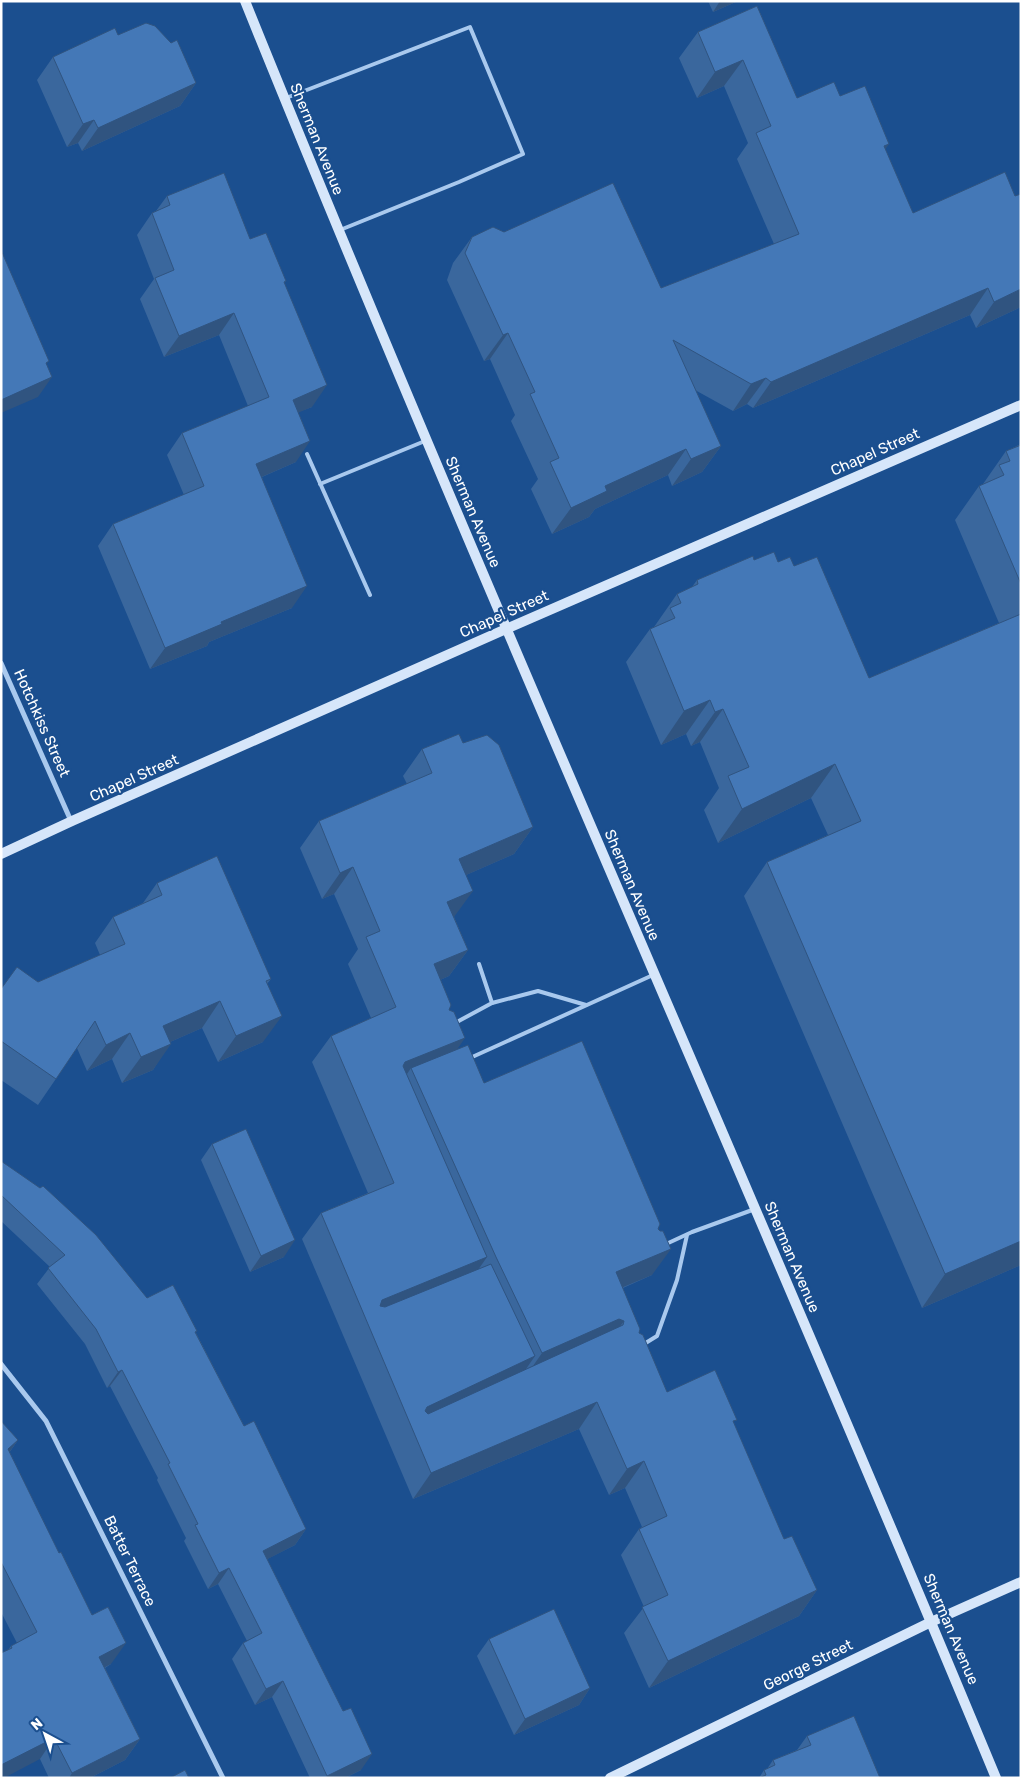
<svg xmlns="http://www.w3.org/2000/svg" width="1022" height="1779" viewBox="0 0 1022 1779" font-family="Rubik,sans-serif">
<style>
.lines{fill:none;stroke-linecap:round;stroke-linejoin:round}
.lane{stroke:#a9c9ee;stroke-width:4}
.street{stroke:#a9c9ee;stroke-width:5}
.secondary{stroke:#d6e6fa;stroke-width:10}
.wall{fill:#3a679d}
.shaded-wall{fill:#305480}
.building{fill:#4478b7;stroke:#305480}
.labels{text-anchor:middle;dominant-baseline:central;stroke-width:4.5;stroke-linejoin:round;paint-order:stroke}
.street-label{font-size:15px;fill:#fff;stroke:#1b4f8f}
</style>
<rect width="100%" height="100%" fill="#1b4f8f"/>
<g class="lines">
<g class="lane">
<polyline points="286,98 470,27 523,154 459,182 340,230"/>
<polyline points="307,454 370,595"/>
<polyline points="320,484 425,441"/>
<polyline points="492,1003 538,991 586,1005"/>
<polyline points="455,1023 492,1003 479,964"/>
<polyline points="470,1058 653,975"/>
<polyline points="664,1245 692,1232 755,1209"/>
<polyline points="644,1344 657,1336 677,1280 687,1235"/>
</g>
<g class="street">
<polyline points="1,663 71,821"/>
<polyline points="1,1364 46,1421 223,1778"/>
</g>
<g class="secondary">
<path d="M245 1C486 598 750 1184 996 1778"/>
<polyline points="1,854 72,821 506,629 1021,405"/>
<polyline points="610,1778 931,1622 1021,1582"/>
</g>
</g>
<g class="wall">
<polygon points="708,1 738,1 713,12"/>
<polygon points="757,6 797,98 840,96 885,150 913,213 1015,196 1021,194 1021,307 976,328 970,315 753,408 747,404 733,411 695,390 721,446 702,472 672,486 668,475 595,509 589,517 552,534 531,489 538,479 511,421 515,415 490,359 484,361 447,280 453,263 472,237 504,232 661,288 774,244 737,159 748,143 724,86 697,98 679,58 698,32"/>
<polygon points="118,35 196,83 180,106 82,151 78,143 67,147 37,80 53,57"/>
<polygon points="167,196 250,239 284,283 312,407 298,412 296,462 262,477 292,608 209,642 207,646 150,669 98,546 113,524 184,495 167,455 182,433 248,406 219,335 164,357 140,299 154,279 137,235 152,213 156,211"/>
<polygon points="1021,444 1021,1265 922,1308 744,896 767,862 828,835 811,798 718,843 704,810 719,788 700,742 691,746 686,734 661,745 626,662 650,629 654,627 677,594 692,587 697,580 754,560 778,562 794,566 869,678 999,623 955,520 979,486 983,484 1006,451"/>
<polygon points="463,743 533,827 514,854 466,875 454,917 468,950 449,976 440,980 449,1010 457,1049 484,1083 658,1229 652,1275 623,1288 639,1333 667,1392 734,1424 784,1539 817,1590 799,1616 649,1688 624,1633 644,1607 621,1555 639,1529 642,1527 625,1488 609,1495 579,1429 413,1499 302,1239 321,1213 368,1193 312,1062 331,1036 371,1018 348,964 358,949 334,894 322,899 300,848 319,821 407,784 403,776 422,749"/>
<polygon points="157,883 271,979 267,984 263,1042 218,1062 202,1028 170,1042 153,1070 122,1083 112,1059 87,1071 77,1048 38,1105 1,1080 1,989 38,982 100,955 95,943 113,917 143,903"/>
<polygon points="212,1144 284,1257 250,1272 201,1160"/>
<polygon points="1,1161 147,1298 196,1333 244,1426 306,1529 295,1545 267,1559 361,1770 345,1778 310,1778 272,1697 255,1705 232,1659 243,1643 247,1641 218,1584 208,1589 184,1541 186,1538 157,1480 158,1478 110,1386 107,1388 85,1344 37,1284 50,1267 1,1221"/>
<polygon points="1,1421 18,1440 9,1453 111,1664 105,1668 140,1739 125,1760 90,1778 49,1778 40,1759 8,1650 11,1646 17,1643 1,1612"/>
<polygon points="489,1639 590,1688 579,1705 514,1735 477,1656"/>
<polygon points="807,1736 880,1778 759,1778 764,1770 767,1769 773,1760 797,1750"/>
</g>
<g class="shaded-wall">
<polygon points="720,1 738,1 713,12"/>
<polygon points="743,60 724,86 697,98 715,72"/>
<polygon points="196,83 180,106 82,151 98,128"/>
<polygon points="94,120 78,143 67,147 83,124"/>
<polygon points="889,144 871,170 884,146"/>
<polygon points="988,288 970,315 753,408 771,382"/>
<polygon points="1021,289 1021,307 976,328 994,302"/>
<polygon points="234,313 219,335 164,357 179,336"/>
<polygon points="508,333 490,359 484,361 503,335"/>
<polygon points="52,377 38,397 1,413 1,400"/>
<polygon points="766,378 747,404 733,411 751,384"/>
<polygon points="327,385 312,407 278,421 293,400"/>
<polygon points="310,441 296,462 241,486 256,464"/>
<polygon points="721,446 702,472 672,486 691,459"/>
<polygon points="686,449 668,475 595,509 589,517 552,534 571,508 605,486"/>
<polygon points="307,586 292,608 209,642 207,646 150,669 165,648 221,622"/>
<polygon points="710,700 686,734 661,745 684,711"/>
<polygon points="723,709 700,742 691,746 715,712"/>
<polygon points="835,764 811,798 718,843 742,809"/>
<polygon points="533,827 514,854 441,886 459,859"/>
<polygon points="353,867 334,894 322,899 340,873"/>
<polygon points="473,891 454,917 429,928 447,902"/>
<polygon points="468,950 449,976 415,991 434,964"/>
<polygon points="220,1001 202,1028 145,1053 163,1026"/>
<polygon points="282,1016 263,1042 218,1062 236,1036"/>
<polygon points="130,1033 112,1059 87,1071 106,1045"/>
<polygon points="465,1038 447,1064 411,1068 401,1083 387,1089 405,1062"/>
<polygon points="171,1044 153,1070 122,1083 141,1057"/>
<polygon points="295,1240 284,1257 250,1272 261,1256"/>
<polygon points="1021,1241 1021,1265 922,1308 945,1274"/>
<polygon points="671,1249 652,1275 597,1298 616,1272"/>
<polygon points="487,1257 469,1283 368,1325 382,1300"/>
<polygon points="619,1319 624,1321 605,1347 524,1379 542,1353"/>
<polygon points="535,1356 517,1382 413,1431 427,1407"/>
<polygon points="122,1370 110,1386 107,1388 118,1372"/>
<polygon points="597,1402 579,1429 413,1499 431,1473"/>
<polygon points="18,1440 3,1461 8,1449"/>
<polygon points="644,1461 625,1488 609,1495 627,1469"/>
<polygon points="306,1529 295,1545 252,1567 263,1551"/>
<polygon points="229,1568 218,1584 208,1589 219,1573"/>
<polygon points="817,1590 799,1616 649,1688 668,1661"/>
<polygon points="126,1643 111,1664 84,1678 99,1657"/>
<polygon points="283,1681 272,1697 255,1705 266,1689"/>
<polygon points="590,1688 579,1705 514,1735 525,1719"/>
<polygon points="54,1738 40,1759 4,1778 1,1778 1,1765"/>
<polygon points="140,1739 125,1760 90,1778 69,1778 72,1773"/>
<polygon points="372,1754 361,1770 345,1778 326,1778 327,1776"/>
</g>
<g class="building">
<polygon points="757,6 797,98 834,82 840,96 865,86 889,144 884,146 913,213 1005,172 1015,196 1021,194 1021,289 994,302 988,288 771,382 766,378 751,384 673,340 721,446 691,459 686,449 605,486 607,491 571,508 550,462 559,458 530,394 535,392 508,333 503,335 465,253 472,237 493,227 504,232 613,183 661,288 799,234 756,133 771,126 743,60 715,72 698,32"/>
<polygon points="146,23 155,26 171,43 177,40 196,83 98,128 94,120 83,124 53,57 115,28 118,35"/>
<polygon points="224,173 250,239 266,233 286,281 284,282 327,385 293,400 310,441 256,464 307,586 221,622 222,624 165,648 113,524 204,486 182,433 269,397 234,313 179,336 155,278 174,270 152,213 170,205 167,196"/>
<polygon points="1,250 49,361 46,363 52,377 1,400"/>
<polygon points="1021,445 1021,584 979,486 1004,475 999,465 1010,461 1006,451"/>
<polygon points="774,552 778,562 790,557 794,566 817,557 869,678 1021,614 1021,1241 945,1274 767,862 861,821 835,764 742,809 728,776 749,767 723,709 715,712 710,700 684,711 650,629 675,618 670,608 681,603 677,594 698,584 697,580 753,556 754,560"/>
<polygon points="459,734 463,743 487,735 499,745 533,827 459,859 473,891 447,902 468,950 434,964 451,1005 449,1010 454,1012 465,1038 405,1062 403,1066 487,1257 382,1300 380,1306 385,1307 491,1264 535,1356 427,1407 425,1411 428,1414 623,1325 624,1321 619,1319 542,1353 496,1257 411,1068 468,1045 484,1083 582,1041 660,1224 658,1229 660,1231 663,1231 671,1249 616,1272 640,1329 639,1333 643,1335 667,1392 715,1370 737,1420 733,1421 784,1539 792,1536 817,1590 668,1661 642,1607 668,1595 639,1529 667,1516 644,1461 627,1469 597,1402 431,1473 321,1213 394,1183 331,1036 396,1007 366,937 380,931 353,867 340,873 319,821 432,773 422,749"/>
<polygon points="217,856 271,979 266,981 282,1016 236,1036 220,1001 163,1026 171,1044 141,1057 130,1033 106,1045 95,1021 56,1079 1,1041 1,989 17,967 38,982 125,944 113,917 162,895 157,883"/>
<polygon points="246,1129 295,1240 261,1256 212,1144"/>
<polygon points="1,1161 40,1188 43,1186 96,1235 147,1298 173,1285 197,1331 195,1332 244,1426 254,1421 306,1529 263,1551 343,1711 351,1708 372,1754 327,1776 283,1681 266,1689 243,1643 262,1633 229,1568 219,1573 195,1525 198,1524 168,1464 170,1463 122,1370 118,1372 96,1329 48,1268 65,1255 1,1195"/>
<polygon points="1,1421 18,1440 8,1449 59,1553 61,1552 92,1615 108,1607 126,1643 99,1657 140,1739 72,1773 54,1738 1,1765 1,1653 12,1648 11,1646 37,1632 1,1562"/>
<polygon points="554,1609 590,1688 525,1719 489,1639"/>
<polygon points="854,1716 880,1778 759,1778 766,1775 764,1770 775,1765 773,1760 811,1745 807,1736"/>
<polygon points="185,1770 189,1778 170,1778"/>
</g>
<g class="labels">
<g class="street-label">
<text transform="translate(317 139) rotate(68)">Sherman Avenue</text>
<text transform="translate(875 452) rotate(-24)">Chapel Street</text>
<text transform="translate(473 512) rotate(67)">Sherman Avenue</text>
<text transform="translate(504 614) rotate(-24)">Chapel Street</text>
<text transform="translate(42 723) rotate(66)">Hotchkiss Street</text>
<text transform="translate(134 778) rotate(-24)">Chapel Street</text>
<text transform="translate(632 885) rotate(67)">Sherman Avenue</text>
<text transform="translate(792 1257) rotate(67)">Sherman Avenue</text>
<text transform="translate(130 1561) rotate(64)">Batter Terrace</text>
<text transform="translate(951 1629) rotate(67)">Sherman Avenue</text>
<text transform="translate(808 1665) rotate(-26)">George Street</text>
</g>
</g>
<rect width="1022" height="1779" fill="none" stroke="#ffffff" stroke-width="5"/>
<g transform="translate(45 1734) rotate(320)" stroke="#1b4f8f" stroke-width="4" paint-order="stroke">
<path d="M0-4L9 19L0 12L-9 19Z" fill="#ffffff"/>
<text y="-8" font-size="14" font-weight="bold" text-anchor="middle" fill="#ffffff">N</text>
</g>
</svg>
